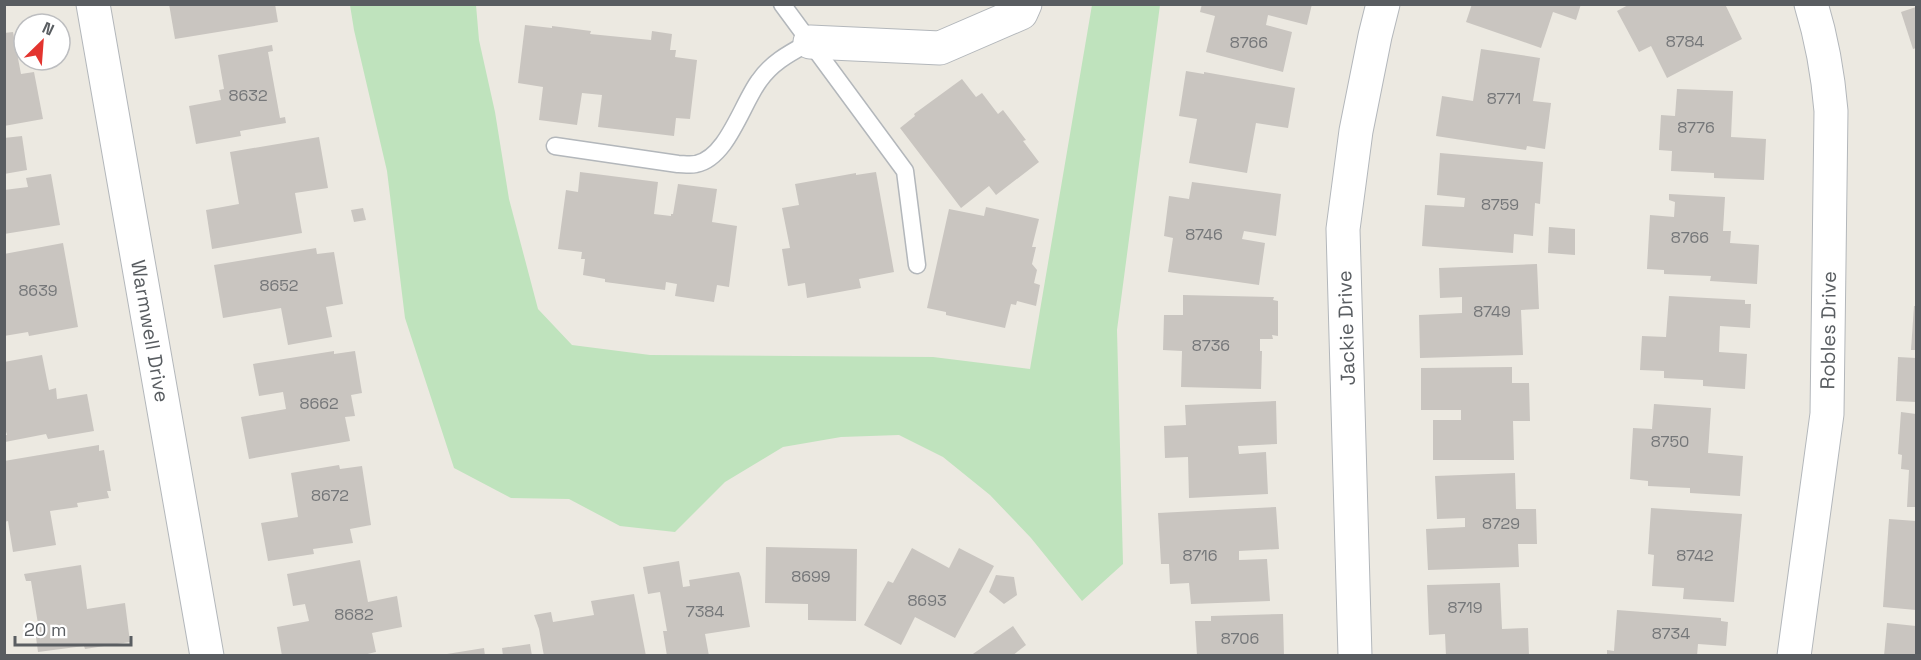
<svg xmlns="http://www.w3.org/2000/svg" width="1921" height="660" viewBox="0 0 1921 660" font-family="'Space Grotesk',sans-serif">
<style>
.green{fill:#bfe3bd}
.building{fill:#c9c5c0}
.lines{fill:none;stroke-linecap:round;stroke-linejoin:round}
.lane-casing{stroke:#b3b7bb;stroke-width:19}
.street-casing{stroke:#b3b7bb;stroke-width:35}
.lane{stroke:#fff;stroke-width:16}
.street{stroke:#fff;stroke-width:33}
.labels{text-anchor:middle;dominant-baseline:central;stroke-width:5;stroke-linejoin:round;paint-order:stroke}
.number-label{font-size:16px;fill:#757779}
.street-label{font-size:20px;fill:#595d61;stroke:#fff}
</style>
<rect width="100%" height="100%" fill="#ece9e1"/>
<polygon class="green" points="350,5 476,5 479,40 495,112 509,199 538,309 572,345 650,355 933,357 1030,369 1092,5 1160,5 1117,330 1123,564 1082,601 1031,538 990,495 943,457 899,435 841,437 783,447 725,482 675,532 620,526 569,499 511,498 454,468 405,318 387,171 354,30"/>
<g class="building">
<polygon points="169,4 275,4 278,22 175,39"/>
<polygon points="1202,4 1312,4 1307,25 1268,15 1266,25 1292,32 1283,72 1206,52 1215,16 1200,12"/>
<polygon points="1472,4 1581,4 1576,20 1553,12 1541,48 1466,22"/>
<polygon points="1630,4 1725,4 1742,39 1667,78 1651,46 1639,52 1617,11"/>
<polygon points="1916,7 1916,48 1913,49 1901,12"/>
<polygon points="525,25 552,28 552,26 591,31 590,34 651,40 652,31 672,34 670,50 676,50 675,57 697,60 690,119 676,118 674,136 598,127 602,95 582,93 577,125 539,120 543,87 518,83"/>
<polygon points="13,32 21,74 34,72 43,119 4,126 4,33"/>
<polygon points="272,45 273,51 268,52 280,118 285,117 286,123 240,131 241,136 196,144 189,106 221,100 219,90 224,89 218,55"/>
<polygon points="1481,49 1540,58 1533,101 1551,103 1545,149 1527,146 1526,150 1436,136 1442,96 1473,101"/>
<polygon points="1186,71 1204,74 1204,72 1295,88 1288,128 1256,123 1247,173 1189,163 1197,119 1179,116"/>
<polygon points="962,79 976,97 982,93 998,114 1003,110 1026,140 1023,141 1039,162 996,195 989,186 961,208 900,128 915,116 914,114"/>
<polygon points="1677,89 1733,91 1731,137 1766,139 1764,180 1714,178 1714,173 1671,171 1672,151 1659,150 1661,115 1675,116"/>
<polygon points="22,136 27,170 4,174 4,138"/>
<polygon points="319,137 328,188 295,193 302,233 212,249 206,210 239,204 230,152"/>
<polygon points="1440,153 1543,162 1540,204 1535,203 1533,236 1514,234 1513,253 1422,246 1425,205 1464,207 1465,198 1437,195"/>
<polygon points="580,172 658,182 654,214 671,216 671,214 673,214 678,184 717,189 712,222 737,226 729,287 717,285 714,302 675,296 677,284 666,282 665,290 605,282 605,279 583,275 585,259 581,259 582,252 558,249 566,190 578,192"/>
<polygon points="876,172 894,272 859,279 861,288 807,298 805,283 788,286 782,249 790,248 782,208 799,205 795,184 856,173 856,175"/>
<polygon points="51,174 60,225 4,234 4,190 28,187 26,178"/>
<polygon points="1192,182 1281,194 1276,236 1244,231 1242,239 1265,243 1259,285 1168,272 1173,238 1164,236 1169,196 1189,199"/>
<polygon points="1669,194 1725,197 1723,231 1731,231 1730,243 1759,245 1757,284 1710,281 1711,276 1664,274 1664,270 1647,269 1650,215 1674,217 1675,202 1669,200"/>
<polygon points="986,207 1039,219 1032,247 1036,247 1032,264 1037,270 1034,283 1040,285 1036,306 1017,301 1016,305 1011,304 1005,328 946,315 946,312 927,308 949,209 984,216"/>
<polygon points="363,208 366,220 354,222 351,210"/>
<polygon points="1549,227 1575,229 1575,255 1548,253"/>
<polygon points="63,243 78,327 29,336 28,332 4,336 4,254"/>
<polygon points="316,248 317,254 334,252 343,304 326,307 332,337 288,345 281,308 223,318 214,265"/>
<polygon points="1537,264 1539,309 1521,310 1523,355 1420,358 1419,315 1462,313 1462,297 1440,298 1439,268"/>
<polygon points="1183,295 1274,297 1273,300 1278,301 1278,336 1272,335 1273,339 1260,339 1260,351 1262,351 1261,389 1181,387 1182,351 1163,350 1164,315 1183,315"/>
<polygon points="1669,296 1745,300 1745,304 1751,304 1750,328 1720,326 1719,352 1747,354 1745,389 1703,386 1703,380 1664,378 1664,371 1640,370 1642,336 1666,337"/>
<polygon points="1914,306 1916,306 1916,350 1911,350"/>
<polygon points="334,351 334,354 355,351 362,393 351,395 355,416 345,417 350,441 249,459 241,417 286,409 283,392 259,396 253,364"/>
<polygon points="42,355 49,390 56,388 57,399 87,394 94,431 48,439 46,434 5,442 5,435 7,435 4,425 4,362"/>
<polygon points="1898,357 1916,358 1916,402 1896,401"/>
<polygon points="1512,367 1512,383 1529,383 1530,421 1513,421 1514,460 1433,460 1433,420 1461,420 1461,410 1421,410 1421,368"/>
<polygon points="1276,401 1277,444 1238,446 1239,454 1266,452 1268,494 1189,498 1188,457 1165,458 1164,426 1186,425 1185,405"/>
<polygon points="1654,404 1711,408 1708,453 1743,456 1740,496 1690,493 1690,488 1648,486 1648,481 1630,479 1633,428 1652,429"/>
<polygon points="1901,412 1916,414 1916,507 1907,507 1909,470 1901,469 1902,455 1898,454"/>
<polygon points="99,445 99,451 104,450 111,491 107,491 109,498 77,503 78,507 50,511 56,545 13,552 8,521 4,522 4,461"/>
<polygon points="339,465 340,469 362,466 371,525 350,529 353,543 313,549 314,554 268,561 261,523 298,517 291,473"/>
<polygon points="1515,473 1516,509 1536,509 1537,544 1518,544 1519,567 1428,570 1426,529 1465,527 1465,518 1437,519 1435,476"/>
<polygon points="1276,507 1279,549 1239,551 1239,560 1267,559 1270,601 1191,604 1189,583 1170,584 1169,564 1161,564 1158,513"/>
<polygon points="1651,508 1742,514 1734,602 1683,599 1684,588 1652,586 1654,555 1648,554"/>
<polygon points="1889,519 1916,521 1916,610 1883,607"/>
<polygon points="766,547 857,549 856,621 808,620 808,604 765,603"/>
<polygon points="912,548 949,568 959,548 994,566 955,638 915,617 901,645 864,625 888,581 893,583"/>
<polygon points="360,560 368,602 397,596 402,627 372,633 376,652 359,656 282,656 277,627 309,621 305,604 293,606 287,574"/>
<polygon points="679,561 683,587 690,586 689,580 739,572 741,577 750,627 705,634 709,656 667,656 663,631 667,631 660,592 648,594 643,567"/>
<polygon points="81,565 87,609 125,603 130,642 85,649 84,646 38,652 35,630 39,630 31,581 26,581 24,574"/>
<polygon points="996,575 1014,577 1017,595 1004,604 989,592"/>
<polygon points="1500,583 1502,629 1528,628 1529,656 1446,656 1445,634 1429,635 1427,585"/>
<polygon points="634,594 646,656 544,656 539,629 534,615 551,612 553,622 594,615 591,601"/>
<polygon points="1617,610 1721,618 1721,621 1728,622 1726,646 1698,644 1697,656 1607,656 1607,650 1614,651"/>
<polygon points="1283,614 1284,656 1197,656 1195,621 1211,621 1211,616"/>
<polygon points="1887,623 1916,626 1916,656 1884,656"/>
<polygon points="1013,626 1026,645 1012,656 970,656"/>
<polygon points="530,644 532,656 503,656 502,648"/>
<polygon points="484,648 485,656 447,656 447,654"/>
</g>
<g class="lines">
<g class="lane-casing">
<g id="lane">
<polyline points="782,4 905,171 917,265"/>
<path d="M555 146 678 164C683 164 690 165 696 164 727 158 742 104 759 81 772 62 790 53 810 42"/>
</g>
</g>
<g class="street-casing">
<g id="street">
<path id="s1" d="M93 4 207 656"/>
<polyline points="810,42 940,48 1021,13 1025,4"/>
<polyline points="1355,656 1343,229 1356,131 1375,36 1383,4"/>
<path id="s2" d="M1794 656 1827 414 1831 111C1828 74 1822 40 1811 4"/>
</g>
</g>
<use href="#lane" class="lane"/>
<use href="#street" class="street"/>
</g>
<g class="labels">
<g class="number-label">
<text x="1685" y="41">8784</text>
<text x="1249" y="42">8766</text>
<text x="248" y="95">8632</text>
<text x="1504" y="98">8771</text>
<text x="1696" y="127">8776</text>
<text x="1500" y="204">8759</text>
<text x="1204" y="234">8746</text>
<text x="1690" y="237">8766</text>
<text x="279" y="285">8652</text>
<text x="38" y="290">8639</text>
<text x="1492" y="311">8749</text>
<text x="1211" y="345">8736</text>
<text x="319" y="403">8662</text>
<text x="1670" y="441">8750</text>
<text x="330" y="495">8672</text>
<text x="1501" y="523">8729</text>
<text x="1200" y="555">8716</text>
<text x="1695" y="555">8742</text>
<text x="811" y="576">8699</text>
<text x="927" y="600">8693</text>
<text x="1465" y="607">8719</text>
<text x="705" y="611">7384</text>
<text x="354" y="614">8682</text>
<text x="1671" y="633">8734</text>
<text x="1240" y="638">8706</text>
</g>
<g class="street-label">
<text transform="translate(1346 328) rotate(-92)">Jackie Drive</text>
<text stroke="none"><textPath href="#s1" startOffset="332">Warmwell Drive</textPath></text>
<text stroke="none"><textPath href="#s2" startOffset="328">Robles Drive</textPath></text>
</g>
</g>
<rect width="1921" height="660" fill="none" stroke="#595d61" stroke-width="12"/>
<g transform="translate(42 42) rotate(25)"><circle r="28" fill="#ffffff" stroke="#bdbec0" stroke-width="1.5"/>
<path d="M0-4.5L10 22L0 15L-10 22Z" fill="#e3342f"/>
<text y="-9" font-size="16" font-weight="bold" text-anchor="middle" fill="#595d61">N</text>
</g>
<path d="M15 636v9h116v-9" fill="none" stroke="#595d61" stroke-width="3"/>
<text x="24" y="636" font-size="18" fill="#595d61" stroke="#ffffff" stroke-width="4.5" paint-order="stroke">20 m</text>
</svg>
